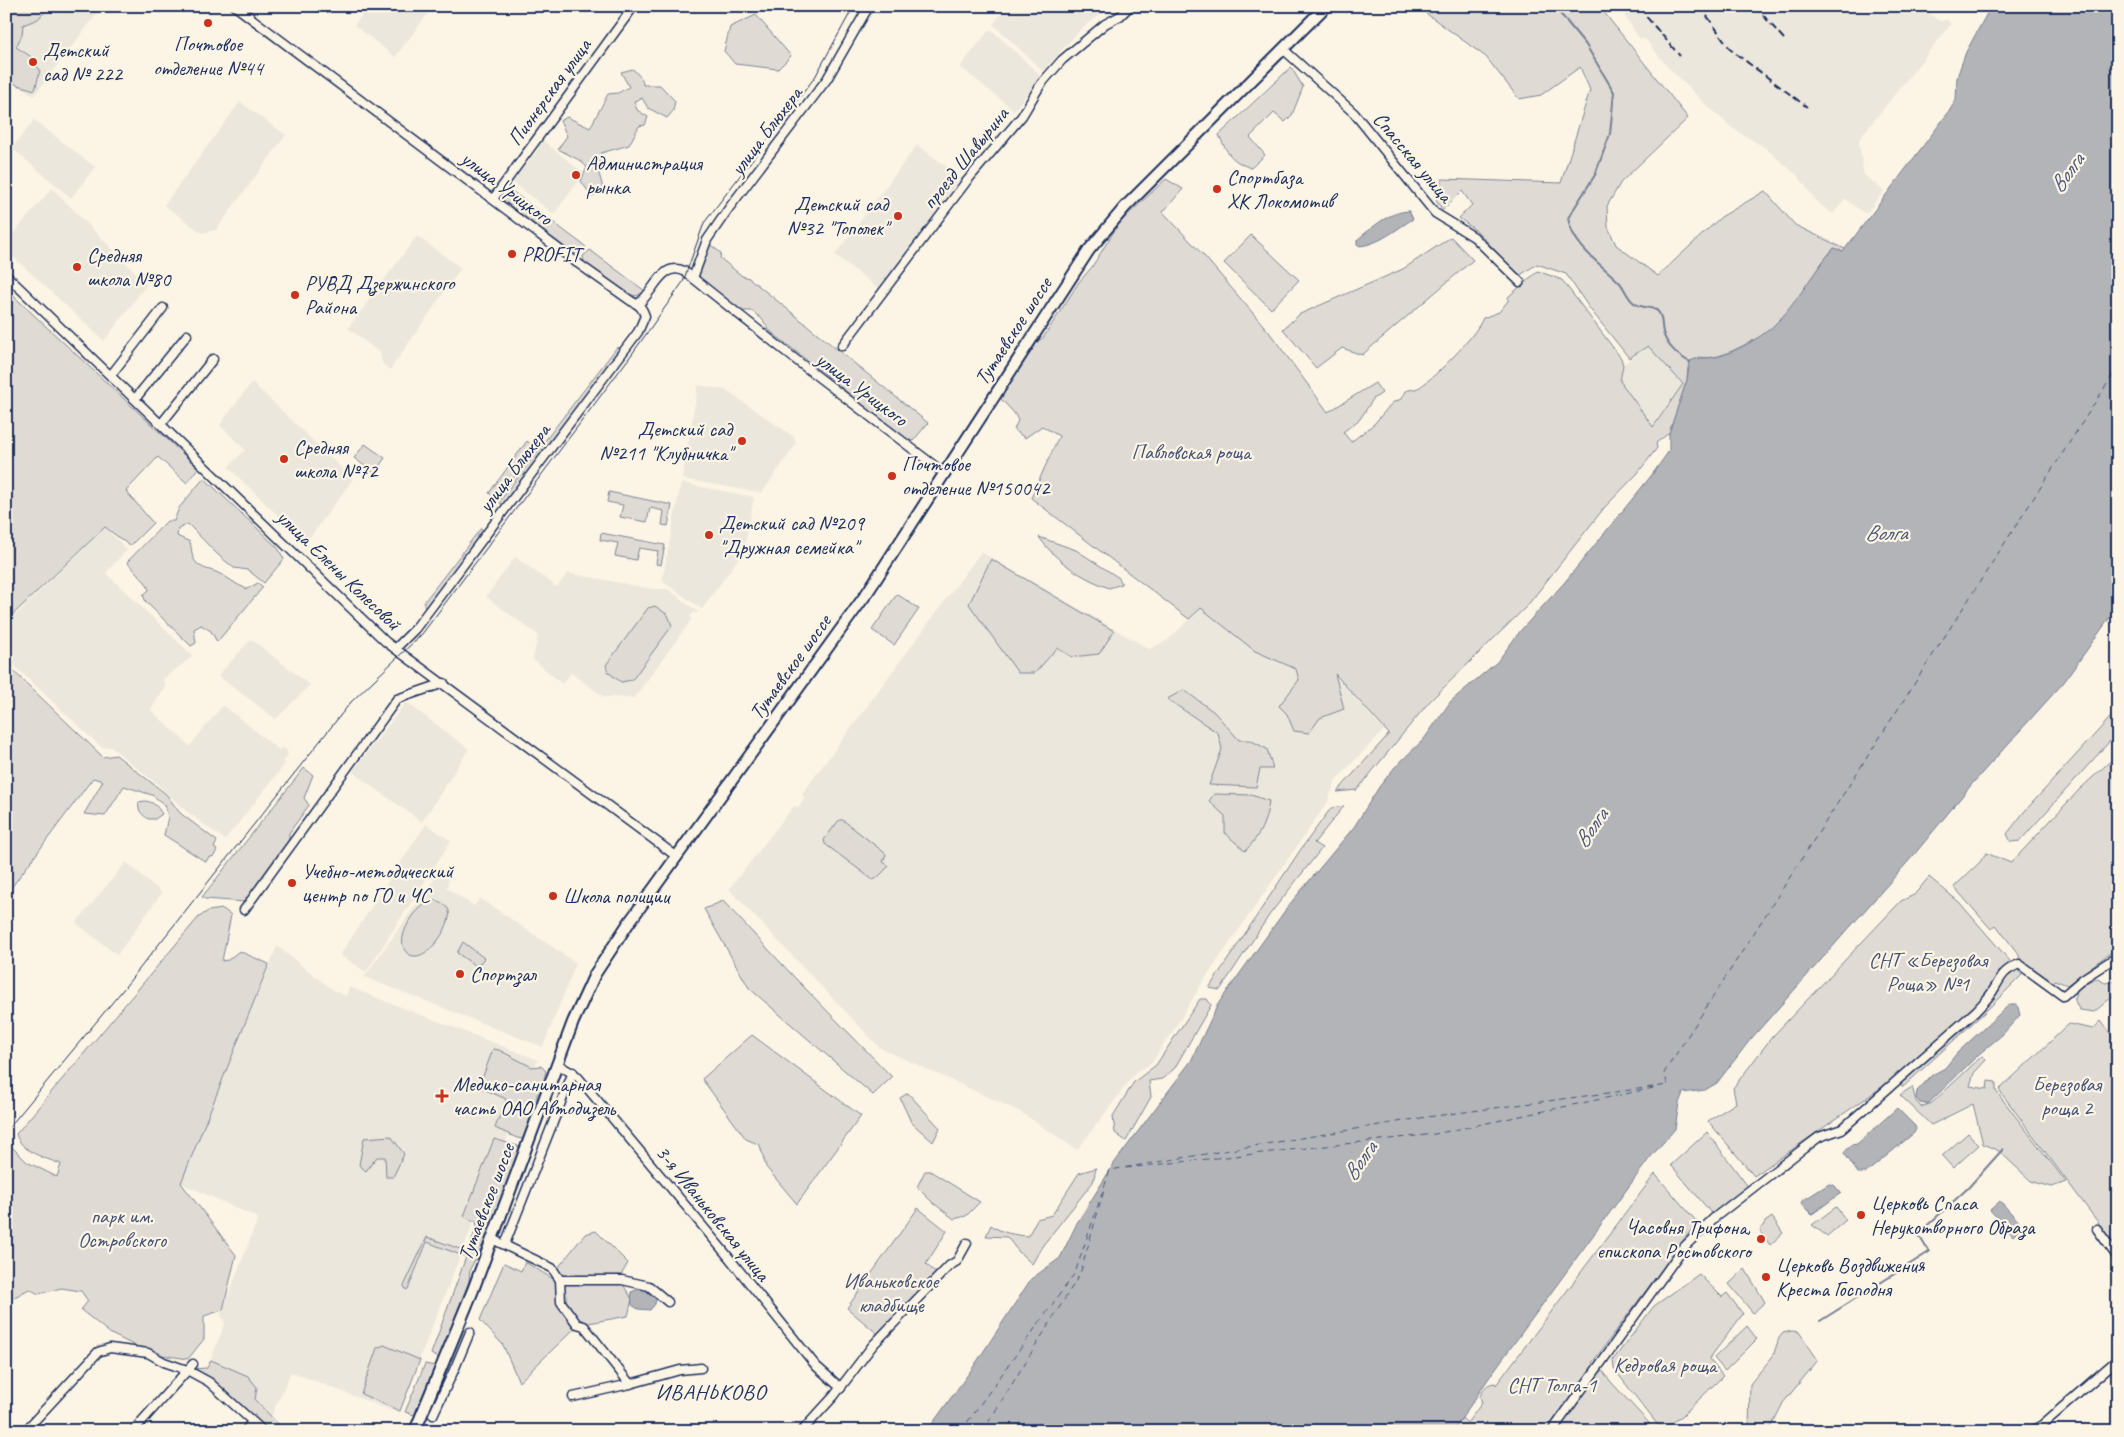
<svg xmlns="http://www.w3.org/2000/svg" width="2124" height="1437" viewBox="0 0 2124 1437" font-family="Caveat,sans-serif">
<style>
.built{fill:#ece7dc}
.green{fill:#dfdbd4;stroke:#7d8599}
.water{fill:#b2b4b8;stroke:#767f94}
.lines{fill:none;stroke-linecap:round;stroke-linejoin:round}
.stream{stroke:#767f94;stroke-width:2}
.ferry{stroke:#485779;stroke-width:1;stroke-dasharray:6 5;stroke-linecap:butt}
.minor-casing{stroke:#1b2f5e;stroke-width:11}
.major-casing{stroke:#1b2f5e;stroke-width:14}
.minor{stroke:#fcf5e5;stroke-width:8}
.major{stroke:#fcf5e5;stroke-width:10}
.tram{stroke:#1b2f5e;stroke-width:1}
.rail{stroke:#1b2f5e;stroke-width:2;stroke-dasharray:8 4;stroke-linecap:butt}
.poi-dot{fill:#c8321e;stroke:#fcf5e5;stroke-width:2}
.labels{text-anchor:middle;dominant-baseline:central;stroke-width:4.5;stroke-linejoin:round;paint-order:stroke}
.poi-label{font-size:21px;fill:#1b2f5e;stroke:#fcf5e5;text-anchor:start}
.street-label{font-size:21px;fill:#1b2f5e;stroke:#fcf5e5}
.park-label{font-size:21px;fill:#425176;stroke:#fcf5e5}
.water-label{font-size:22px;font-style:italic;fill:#485779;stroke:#fcf5e5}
.neighbourhood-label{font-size:22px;letter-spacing:1px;fill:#1b2f5e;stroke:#fcf5e5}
</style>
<rect width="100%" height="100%" fill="#fcf5e5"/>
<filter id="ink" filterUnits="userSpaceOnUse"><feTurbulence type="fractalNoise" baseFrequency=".02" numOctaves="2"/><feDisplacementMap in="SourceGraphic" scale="10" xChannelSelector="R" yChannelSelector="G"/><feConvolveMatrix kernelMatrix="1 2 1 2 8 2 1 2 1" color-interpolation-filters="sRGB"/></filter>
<g filter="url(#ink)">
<g class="built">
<polygon points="39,6 91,6 98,12 34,96 6,74 6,49"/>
<polygon points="369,6 434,6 395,57 354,25"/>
<polygon points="1007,6 1112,6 1081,29 1043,71 993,24"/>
<polygon points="1618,6 1919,6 1939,21 1947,20 1951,24 1860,138 1859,145 1864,175 1884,191 1866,214 1845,199 1833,214 1818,203 1798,176 1764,147 1732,128 1706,105 1665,64 1646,40 1639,38"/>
<polygon points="989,30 993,31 1039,74 1040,80 1014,110 960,67"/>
<polygon points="240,102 286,135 216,230 202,233 164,205"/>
<polygon points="34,120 95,167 71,198 12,148"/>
<polygon points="541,139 584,174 554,214 512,182 539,148 537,145"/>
<polygon points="917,145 961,177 879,289 835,255"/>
<polygon points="52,188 147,284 104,341 6,250 6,242"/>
<polygon points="417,236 461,268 390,370 382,363 380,353 348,328"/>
<polygon points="1648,345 1683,384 1652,427 1620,381 1623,365"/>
<polygon points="252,382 353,479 306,543 228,467 245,450 220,425"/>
<polygon points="698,385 726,390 794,437 796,444 762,493 682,479"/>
<polygon points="681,483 754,497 744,551 702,609 662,581"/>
<polygon points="105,527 127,550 106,573 193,656 162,680 166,685 151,710 190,746 223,705 279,750 282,747 288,751 286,753 288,755 283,762 285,764 225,840 186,811 157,784 111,747 101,747 6,658 6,624"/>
<polygon points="981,552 1149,649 1168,640 1201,608 1236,636 1315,652 1384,730 1336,780 1327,803 1202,983 1169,1038 1166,1040 1152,1063 1137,1071 1077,1150 1019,1111 880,1048 729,889 794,806 798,807 805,798 802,794"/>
<polygon points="515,557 557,587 568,573 653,589 668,589 698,612 696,614 694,612 690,617 692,619 634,698 604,697 571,673 562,684 533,659 538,635 486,597"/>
<polygon points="251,639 310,685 276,719 218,676"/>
<polygon points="406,702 469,749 422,822 352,772"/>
<polygon points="426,824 451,841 366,972 340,955"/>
<polygon points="126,862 162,893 117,955 76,923"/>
<polygon points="441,870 449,878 447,888 474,906 480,898 576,963 543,1047 364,977"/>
<polygon points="277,946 333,990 346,996 349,987 538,1060 398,1413 291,1372 270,1419 207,1369 225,1323 221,1315 258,1218 181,1183"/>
</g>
<g class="green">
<polygon points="6,6 49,7 38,19 23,25 22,35 16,47 30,56 40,70 35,90 17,85 6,78"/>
<path d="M1416 6H1599L1688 118 1621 182 1607 206 1608 227 1616 245 1658 276 1721 217 1765 191 1795 225 1845 249 1843 251 1834 248C1812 272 1799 303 1775 326 1765 336 1750 342 1738 348 1724 355 1713 359 1698 357L1688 367 1687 380 1669 433 1656 443 1657 448 1637 474 1604 508 1527 606 1429 702 1357 790 1337 792 1389 734 1335 674 1344 709 1320 718 1309 733 1294 731 1287 714 1279 706 1299 680 1296 669 1255 651 1201 608 1189 619 1031 498 1059 436 1042 426 1025 438 1014 430 1018 420 1014 413 1001 399 1033 344 1043 338 1079 282 1092 267 1119 223 1166 179 1183 189 1163 212 1205 257 1269 332 1328 412 1375 383 1382 393 1373 399 1360 419 1343 432 1351 442 1374 424 1392 403 1401 399 1405 391C1410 389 1415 390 1420 387 1437 375 1475 337 1483 318L1499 312 1508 301V297L1538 271 1562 280 1621 358 1623 365 1620 381 1653 427 1683 384 1648 346 1629 358 1590 309 1566 274 1537 264 1519 276 1478 232 1459 218 1472 205 1462 191 1443 210 1436 201 1442 179 1561 183 1590 90 1580 67 1541 95 1519 99 1486 57Z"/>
<polygon points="756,15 791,56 778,69 735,64 724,51 730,27"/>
<path d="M1291 67 1303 87 1292 115 1285 122 1274 113 1250 137 1265 155 1251 168C1231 161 1227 153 1219 135Z"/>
<polygon points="633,69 642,79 643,85 660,85 675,101 673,111 667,118 648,108 642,98 634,101 637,110 648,117 645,125 639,126 629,145 601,153 598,170 603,188 592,197 581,181 587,167 579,160 558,149 567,136 560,121 567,117 590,128 608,94 618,93 629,87 621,72"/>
<polygon points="505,186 586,247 580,253 573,254 504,201 502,192"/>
<polygon points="1251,235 1299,280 1271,309 1224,263"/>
<polygon points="1451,237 1473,260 1362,355 1342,348 1316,368 1283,329 1300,314 1403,269"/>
<polygon points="708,243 721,253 720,258 742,276 749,278 928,423 913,441 905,438 770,331 762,319 752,311 742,311 701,279 698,273"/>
<polygon points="590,250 645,291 637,296 626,294 584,262 583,256"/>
<polygon points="6,289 198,468 187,483 158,457 126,491 153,523 130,546 105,527 6,621"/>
<polygon points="617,347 621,350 549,446 541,446"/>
<polygon points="527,441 536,448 497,500 489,493"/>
<polygon points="365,444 385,458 374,473 354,458"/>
<polygon points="540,448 545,452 505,507 499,502"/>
<path d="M204 478 278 548 284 559 264 583 248 570 234 568 217 554 188 524 178 529 177 536 190 542C192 548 191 556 195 561 201 569 208 569 216 572 227 576 235 585 247 589L258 583 263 587 217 642 211 631 201 625 194 629 196 643 191 646 146 602 143 595 149 590 146 583 127 562 167 521H174L179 508Z"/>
<polygon points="609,492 672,505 668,526 662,525 664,511 650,508 647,522 620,517 623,505 607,502"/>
<polygon points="481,528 485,532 425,612 424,602"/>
<polygon points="601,533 665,545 661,565 656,564 658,551 639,548 636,560 615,556 618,543 600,540"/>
<path d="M1039 537 1076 550 1119 578 1122 584 1109 588C1082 578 1055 561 1039 537Z"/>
<polygon points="991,559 1114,631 1099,654 1072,657 1057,648 1035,673 1018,673 969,604"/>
<polygon points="897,594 919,609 894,645 872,630"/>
<polygon points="655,606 668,615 672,626 632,680 621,682 608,672 606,665 648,608"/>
<polygon points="6,664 103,757 116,755 166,794 180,813 217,841 214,848 217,850 214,856 208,858 206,862 164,835 168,817 165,805 152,795 124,786 105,816 84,814 103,781 93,778 8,892 6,891"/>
<polygon points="1184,690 1214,712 1239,740 1250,740 1267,749 1273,769 1260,769 1256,787 1209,785 1222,749 1218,733 1167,699"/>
<polygon points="2118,709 2118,732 2020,841 2011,842 2007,834 2024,812"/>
<polygon points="2118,754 2118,802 2113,810 2118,814 2118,947 2067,985 2055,980 2052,984 2020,962 2019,955 1996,925 1991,929 1954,887 1980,862 1986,853 2011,863 2079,790"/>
<polygon points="304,768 313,775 304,798 309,805 289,833 289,843 245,902 205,899 202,897"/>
<path d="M1214 794 1251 795 1269 801C1266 822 1260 836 1245 851L1225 833V816L1209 801Z"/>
<path d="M145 801C154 802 157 806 162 814L155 819H148C142 814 137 811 139 802Z"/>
<polygon points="1344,806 1314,843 1322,848 1270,914 1220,990 1209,988 1301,849 1331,808"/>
<polygon points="839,820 843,820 886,854 883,862 888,865 888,867 877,878 873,880 825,844 824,840"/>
<polygon points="1929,877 1959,902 2022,975 1987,1010 1903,1087 1895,1078 1754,1176 1708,1121 1736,1103 1733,1088 1772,1037 1901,901 1914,895"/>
<path d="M435 900C441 902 447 905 449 911 453 925 424 968 407 953 392 939 418 902 435 900Z"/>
<polygon points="723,901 796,979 892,1077 873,1095 749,988 704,909"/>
<path d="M223 909 231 915 222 961 228 960 239 951 269 964 181 1183 236 1255 223 1310 204 1316V1339L188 1359 150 1353 111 1334 81 1310 88 1301 81 1291 61 1288 39 1294 29 1289 6 1302V1148L11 1146 27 1162 57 1177 61 1164C45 1158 21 1152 16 1134L198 918 208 911Z"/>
<polygon points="463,942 484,958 477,967 457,953"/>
<path d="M2096 978 2105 983 2117 981 2118 992 2094 1012 2080 1010C2067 993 2080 985 2096 978Z"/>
<polygon points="1200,999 1207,999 1211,1005 1174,1069 1162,1079 1149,1081 1151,1097 1126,1141 1115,1133 1113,1116 1134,1082 1156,1065"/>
<polygon points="2101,1021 2118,1044 2118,1249 1999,1090 2069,1024 2093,1029"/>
<polygon points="752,1035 861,1116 797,1204 766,1167 760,1145 746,1139 702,1079"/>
<polygon points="493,1049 499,1050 524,1063 532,1067 541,1066 546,1071 541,1091 537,1094 537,1103 523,1139 517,1138 495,1128 506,1099 479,1087"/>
<polygon points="1982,1056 1986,1060 1974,1073 1970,1086 1987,1089 1988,1081 1996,1082 1996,1091 2066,1182 2052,1187 2031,1181 1999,1151 1983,1144 1973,1104 1931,1125 1900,1095 1912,1087 1916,1101 1921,1107 1932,1103"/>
<polygon points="908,1093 940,1128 933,1142 911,1122 900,1098"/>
<polygon points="1707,1132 1749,1188 1713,1215 1671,1165"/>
<polygon points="1968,1133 1979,1145 1953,1168 1942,1156"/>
<polygon points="391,1136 404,1154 393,1177 386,1177 385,1157 377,1157 366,1171 359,1165 364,1138"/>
<polygon points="494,1139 518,1146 520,1151 484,1243 470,1269 469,1281 440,1359 431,1354 466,1257 427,1242 408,1289 406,1290 404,1286 427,1237 468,1252 477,1226 476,1221 472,1221 464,1216"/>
<path d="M1096 1168 1093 1182 1043 1245 1032 1264 1018 1251 1007 1237 986 1236 991 1225C1001 1233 1015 1235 1028 1236L1037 1219 1052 1215 1079 1173Z"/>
<polygon points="925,1171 930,1171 980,1202 966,1216 954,1219 932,1202 917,1187"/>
<path d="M1655 1174 1697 1222 1592 1363 1597 1370 1600 1367 1611 1382 1649 1423 1648 1431H1453L1462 1418 1467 1423 1482 1403 1480 1396C1484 1388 1486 1384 1495 1383L1496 1385Z"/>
<polygon points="1836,1207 1846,1220 1827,1236 1812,1225"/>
<polygon points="918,1208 947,1231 926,1264 937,1274 923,1297 903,1320 896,1321 879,1335 847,1308"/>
<polygon points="1772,1217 1783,1233 1770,1245 1760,1231 1765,1222"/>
<polygon points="596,1231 628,1263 620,1277 561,1277 554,1273 585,1234"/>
<polygon points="525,1262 558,1282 558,1303 575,1328 519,1382 503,1345 480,1320 504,1263 521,1271"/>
<polygon points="1745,1269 1765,1302 1753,1313 1729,1284"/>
<polygon points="1699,1274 1722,1297 1727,1293 1743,1314 1709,1359 1723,1376 1681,1417 1664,1428 1657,1424 1614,1369 1613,1360 1654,1306"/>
<polygon points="562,1282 622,1283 632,1299 628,1316 583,1324 563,1300"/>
<polygon points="1747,1326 1757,1339 1725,1371 1714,1358"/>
<polygon points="1792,1331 1799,1332 1818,1360 1783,1403 1769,1431 1749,1431 1750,1384 1773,1356 1779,1338 1783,1333"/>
<polygon points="384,1345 420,1360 400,1411 361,1394 377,1348"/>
<polygon points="211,1360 248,1376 257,1387 255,1400 285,1431 261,1431 256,1426 255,1415 244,1413 209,1382 199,1381 194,1375 193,1369 207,1368"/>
<polygon points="425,1364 435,1366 414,1415 405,1412"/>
</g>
<g class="water">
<path d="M1991 6H2118V606L2064 682 1972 784 1913 856 1750 1040 1717 1083 1705 1090 1683 1093 1679 1103 1675 1129 1649 1159 1493 1372 1453 1431H927L974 1366 1031 1279 1060 1258 1077 1223 1115 1162 1191 1061 1218 1004 1289 905 1354 827 1379 787 1395 767 1424 739 1451 701 1497 662 1521 630 1564 583 1651 476 1669 451V433L1687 380 1690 361C1700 356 1711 360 1723 355 1733 352 1744 346 1754 340 1791 319 1806 279 1834 248L1843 251 1845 249 1948 113 1956 100 1957 77 1966 52Z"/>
<path d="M1409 211 1413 219C1396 229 1380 244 1360 246L1357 244V240C1373 227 1388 212 1409 211Z"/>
<polygon points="2010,1004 2017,1004 2020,1015 2002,1035 1979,1054 1928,1104 1920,1103 1916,1098 1917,1091 1932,1075 1945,1068 1957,1053"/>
<polygon points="1897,1108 1915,1126 1916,1129 1914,1133 1866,1173 1858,1173 1844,1153 1851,1145 1857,1144"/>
<polygon points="1829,1184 1834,1185 1841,1193 1811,1215 1810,1211 1807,1210 1801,1203 1802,1201"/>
<polygon points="2000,1201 2023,1226 2013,1236 1990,1210"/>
<polygon points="639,1289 645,1290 656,1299 655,1304 650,1310 638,1309 632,1305 631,1292"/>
</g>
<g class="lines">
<g class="stream">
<path d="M1554 6 1586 45 1614 92 1610 134 1595 175 1568 218C1573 247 1600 263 1620 283 1625 289 1627 297 1633 302 1641 310 1655 305 1659 313 1663 319 1661 325 1663 332 1666 345 1678 356 1690 362"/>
<polyline points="6,380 10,375"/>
<polyline points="1820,1321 1929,1252 1918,1234 1968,1188 2003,1149"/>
</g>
<g class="ferry">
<polyline points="1126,1168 1435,1134 1658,1087"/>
<polyline points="961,1431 1075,1273 1110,1170 1427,1117 1668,1085 1664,1073 2118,367"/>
<polyline points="983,1431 1080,1274 1105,1187"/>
</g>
<g class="minor-casing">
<g id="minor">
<path d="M235 6 576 262 631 301C639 305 642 307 645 316L638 332 415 629 396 648"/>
<polyline points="1283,49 1354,113 1435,213 1474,237 1520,282"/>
<polyline points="493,199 634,6"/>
<polyline points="6,275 386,642 676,856"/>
<polyline points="693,278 707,240 729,208 827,79 869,6"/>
<path d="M638 304C654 293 661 261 684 271L800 363 944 473"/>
<polyline points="842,346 966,182 1022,116 1041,84 1062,60 1105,24 1120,16 1130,6"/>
<polyline points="111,375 163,308"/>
<polyline points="135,399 187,335"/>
<polyline points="161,424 213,359"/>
<polyline points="244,910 397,699 444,683"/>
<polyline points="557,1064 577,1076 726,1254 816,1366 841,1388"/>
<polyline points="2097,1229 2118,1258"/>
<polyline points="492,1239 552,1268 560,1280 622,1280 649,1286 668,1302"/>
<polyline points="505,1244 573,1072"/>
<polyline points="560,1280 561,1302 577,1324 584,1326 630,1384"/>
<polyline points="573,1397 630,1384 680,1370 701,1368"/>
<polyline points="433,1415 455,1368 470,1332"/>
<polyline points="25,1431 98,1352 110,1348 148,1353 164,1362 187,1370 209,1382 263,1431"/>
<polyline points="133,1431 193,1364"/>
<polyline points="245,1431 252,1422"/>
<polyline points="802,1431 834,1396 873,1345 949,1266 957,1261 967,1243"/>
<path d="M1552 1431 1684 1247 1714 1218 1799 1152 1819 1137 1842 1129 1976 1011C1982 1004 1990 997 1994 989 2002 976 2003 971 2019 964L2063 996 2084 978 2118 956"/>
<polyline points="2031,1431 2042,1425 2118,1359"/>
</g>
</g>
<g class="major-casing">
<polyline id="major" points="415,1431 473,1290 573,1022 595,974 628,924 867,593 1089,250 1125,207 1326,6"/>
</g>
<use href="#minor" class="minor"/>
<use href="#major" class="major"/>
<polyline class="tram" points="6,1131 121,992 351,702 422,634 632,354 683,282 704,223 815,77 854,6"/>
<g class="rail">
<polyline points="1641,6 1644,14 1680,56"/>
<polyline points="1700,6 1731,50 1807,107"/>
<polyline points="1755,6 1784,39"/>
</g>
</g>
</g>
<g class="poi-dot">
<circle cx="208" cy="23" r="5"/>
<circle cx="33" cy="62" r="5"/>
<circle cx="576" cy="175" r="5"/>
<circle cx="1217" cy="189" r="5"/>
<circle cx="898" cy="216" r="5"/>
<circle cx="512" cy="254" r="5"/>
<circle cx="77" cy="267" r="5"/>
<circle cx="295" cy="295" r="5"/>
<circle cx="742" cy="441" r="5"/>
<circle cx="284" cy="459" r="5"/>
<circle cx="892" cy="476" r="5"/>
<circle cx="709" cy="535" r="5"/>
<circle cx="292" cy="883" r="5"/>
<circle cx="553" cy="896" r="5"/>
<circle cx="460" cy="974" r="5"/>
<path d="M439.5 1088.5h5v5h5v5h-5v5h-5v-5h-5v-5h5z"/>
<circle cx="1861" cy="1215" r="5"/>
<circle cx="1761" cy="1239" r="5"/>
<circle cx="1766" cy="1277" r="5"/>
</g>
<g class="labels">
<g class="poi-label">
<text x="208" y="44" text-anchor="middle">Почтовое<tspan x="208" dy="24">отделение №44</tspan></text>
<text x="43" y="50">Детский<tspan x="43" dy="24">сад № 222</tspan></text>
<text x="586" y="163">Администрация<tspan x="586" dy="24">рынка</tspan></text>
<text x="1227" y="177">Спортбаза<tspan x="1227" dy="24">ХК Локомотив</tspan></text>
<text x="888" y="204" text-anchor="end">Детский сад<tspan x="888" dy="24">№32 "Тополек"</tspan></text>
<text x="522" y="254">PROFIT</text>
<text x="87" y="255">Средняя<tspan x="87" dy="24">школа №80</tspan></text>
<text x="305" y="283">РУВД Дзержинского<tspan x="305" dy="24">Района</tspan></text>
<text x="732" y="429" text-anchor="end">Детский сад<tspan x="732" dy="24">№211 "Клубничка"</tspan></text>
<text x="294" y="447">Средняя<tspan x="294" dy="24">школа №72</tspan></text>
<text x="902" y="464">Почтовое<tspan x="902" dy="24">отделение №150042</tspan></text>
<text x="719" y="523">Детский сад №209<tspan x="719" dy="24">"Дружная семейка"</tspan></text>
<text x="302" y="871">Учебно-методический<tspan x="302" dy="24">центр по ГО и ЧС</tspan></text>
<text x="563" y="896">Школа полиции</text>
<text x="470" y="974">Спортзал</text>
<text x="453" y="1084">Медико-санитарная<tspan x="453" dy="24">часть ОАО Автодизель</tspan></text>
<text x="1871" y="1203">Церковь Спаса<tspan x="1871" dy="24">Нерукотворного Образа</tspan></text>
<text x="1751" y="1227" text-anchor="end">Часовня Трифона,<tspan x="1751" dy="24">епископа Ростовского</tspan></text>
<text x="1776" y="1265">Церковь Воздвижения<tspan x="1776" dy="24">Креста Господня</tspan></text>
</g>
<g class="street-label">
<text transform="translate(549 92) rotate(-54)">Пионерская улица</text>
<text transform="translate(766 131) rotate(-53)">улица Блюхера</text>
<text transform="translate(1413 157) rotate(50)">Спасская улица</text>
<text transform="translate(965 158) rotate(-51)">проезд Шавырина</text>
<text transform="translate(507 188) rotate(37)">улица Урицкого</text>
<text transform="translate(1013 331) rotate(-57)">Тутаевское шоссе</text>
<text transform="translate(862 389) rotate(37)">улица Урицкого</text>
<text transform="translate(514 468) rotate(-53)">улица Блюхера</text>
<text transform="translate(339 570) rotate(44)">улица Елены Колесовой</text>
<text transform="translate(790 667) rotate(-54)">Тутаевское шоссе</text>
<text transform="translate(486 1202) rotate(-69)">Тутаевское шоссе</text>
<text transform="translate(713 1213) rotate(51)">3-я Иваньковская улица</text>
</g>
<g class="park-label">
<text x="1191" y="452">Павловская роща</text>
<text x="1928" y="960">СНТ «Березовая<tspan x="1928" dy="24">Роща» №1</tspan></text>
<text x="2067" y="1084">Березовая<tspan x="2067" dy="24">роща 2</tspan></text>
<text x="122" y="1216">парк им.<tspan x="122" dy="24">Островского</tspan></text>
<text x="891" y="1281">Иваньковское<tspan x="891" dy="24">кладбище</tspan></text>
<text x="1665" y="1365">Кедровая роща</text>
<text x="1552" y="1385">СНТ Толга-1</text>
</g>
<g class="water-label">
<text transform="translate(2067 173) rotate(-54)">Волга</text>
<text x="1886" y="533">Волга</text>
<text transform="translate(1591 828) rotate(-55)">Волга</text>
<text transform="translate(1360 1161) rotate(-55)">Волга</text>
</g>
<g class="neighbourhood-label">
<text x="711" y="1392">ИВАНЬКОВО</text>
</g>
</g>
<rect width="2124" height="1437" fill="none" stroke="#fcf5e5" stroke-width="25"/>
<rect x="12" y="12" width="2099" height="1412" fill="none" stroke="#1b2f5e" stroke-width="2" filter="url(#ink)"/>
</svg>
